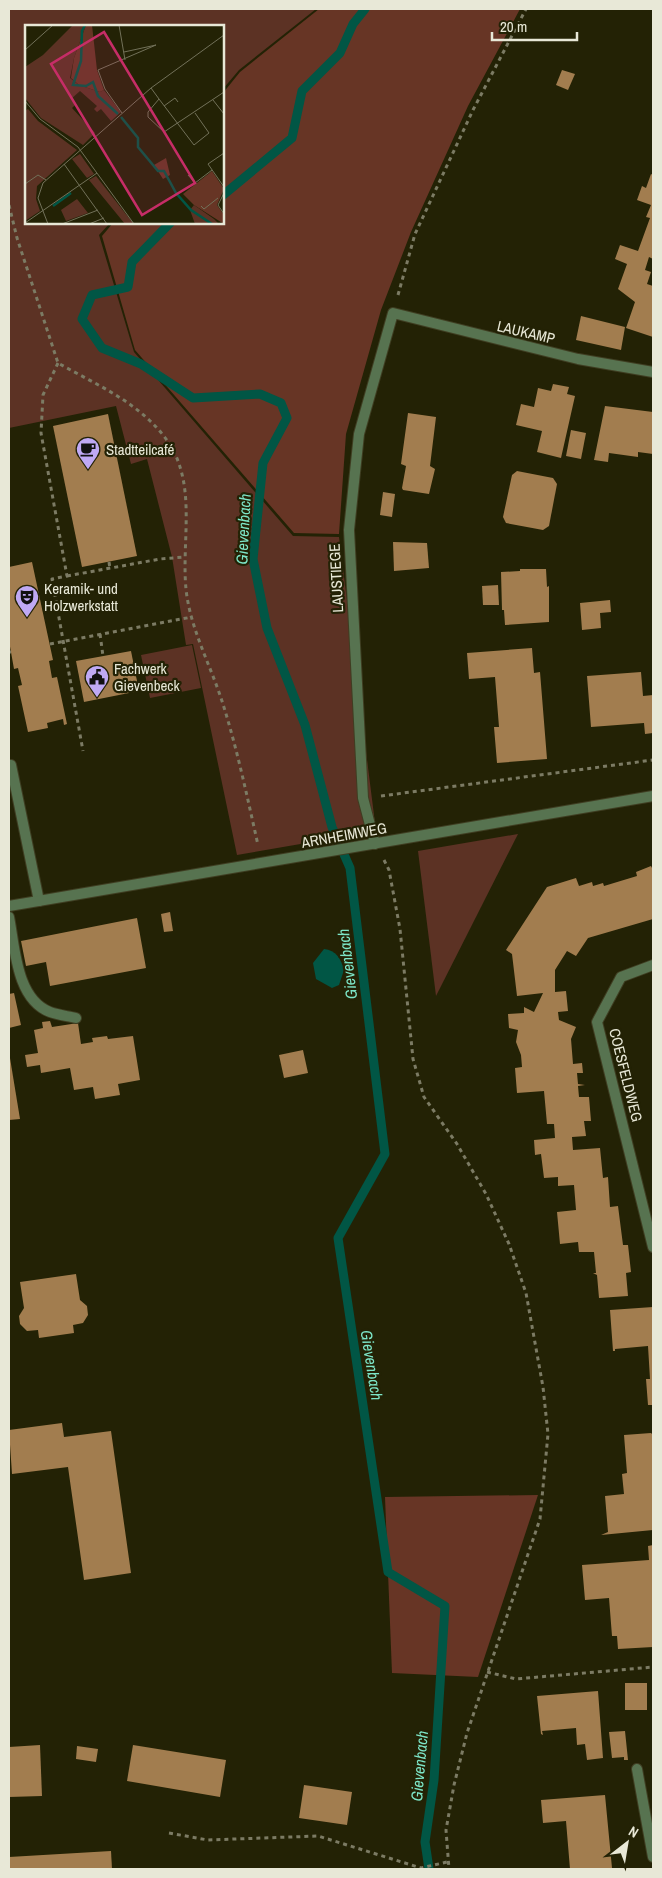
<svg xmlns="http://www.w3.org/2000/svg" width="662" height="1878" viewBox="0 0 662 1878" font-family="'Archivo Narrow',sans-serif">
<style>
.green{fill:#5c3224}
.forest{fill:#673525}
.water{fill:#015645}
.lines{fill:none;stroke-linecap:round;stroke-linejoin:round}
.stream{stroke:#015645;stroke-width:9}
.building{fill:#a27d4f}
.lane-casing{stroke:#3f3e22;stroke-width:12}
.street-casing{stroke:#3f3e22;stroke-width:12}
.path{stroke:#7c7b64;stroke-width:3;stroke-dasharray:4 4;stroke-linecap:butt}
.lane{stroke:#577350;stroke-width:10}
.street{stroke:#577350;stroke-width:10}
.labels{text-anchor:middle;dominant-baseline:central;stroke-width:4.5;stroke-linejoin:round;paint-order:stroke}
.street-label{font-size:15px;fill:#e8e8d7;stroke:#232205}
.poi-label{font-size:15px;fill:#e8e8d7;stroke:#232205;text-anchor:start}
.water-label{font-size:16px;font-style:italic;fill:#7de5c7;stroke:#232205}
.inset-river{fill:none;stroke:#015645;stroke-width:2.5}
.inset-road{fill:none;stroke:#727159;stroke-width:1}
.view{fill:#c62d67;fill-opacity:0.15;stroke:#c62d67;stroke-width:2.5}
.inset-edge{fill:none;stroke:#e8e8d7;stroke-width:2.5}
</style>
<rect width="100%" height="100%" fill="#232205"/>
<g class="green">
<polygon points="9,9 316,9 239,70 223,89 222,26 26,26 26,222 110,223 99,235 134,352 293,536 339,537 376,831 237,855 193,644 186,645 172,557 147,459 131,464 116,406 9,428"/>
<polygon points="192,645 201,688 150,698 141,655"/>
<polygon points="518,834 436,996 418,851"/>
</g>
<g class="forest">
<polygon points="319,9 520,9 468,106 411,232 381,310 346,434 339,534 294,533 135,350 102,236 113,223 222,222 223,93 240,72"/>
<polygon points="538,1495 478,1677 392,1673 385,1497"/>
</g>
<path class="water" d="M324 949C336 950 341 959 344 970L339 985 332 988 316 979 313 963Z"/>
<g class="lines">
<g class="stream">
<polyline points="222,196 292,138 302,91 340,53 353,24 365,9"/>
<polyline points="171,222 132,262 128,287 92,295 82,319 102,348 141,364 193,398 260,394 281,403 287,418 263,463 253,559 267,628 305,725 332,827 350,868 385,1154 338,1238 388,1572 445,1606 434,1780 425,1842 429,1869"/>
</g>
</g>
<g class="building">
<polygon points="562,70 575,74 568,90 556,85"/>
<polygon points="651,174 653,175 653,259 649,257 645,270 651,272 647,284 653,286 653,337 626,328 635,302 618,289 627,264 615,259 620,245 638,251 650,218 646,217 651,205 637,200 642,186 646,188"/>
<polygon points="581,316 625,327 621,350 576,340"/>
<polygon points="553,384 569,387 567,394 575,396 561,458 537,452 542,431 516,425 521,404 534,407 538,388 551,391"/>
<polygon points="605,406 653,412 653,454 638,452 638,457 609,453 608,462 594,460"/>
<polygon points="408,413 436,417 430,466 435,469 429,494 403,490 402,488 406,466 401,464"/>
<polygon points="108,414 137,556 82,567 53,426"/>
<polygon points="571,430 586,433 581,459 566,456"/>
<polygon points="517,471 553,478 557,484 549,526 543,530 506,523 503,517 512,475"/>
<polygon points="383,492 395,494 392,517 380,515"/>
<polygon points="393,542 427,543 429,568 394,571"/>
<polygon points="32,562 53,660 49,661 52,678 57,677 67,724 64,725 63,719 47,723 48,728 28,732 18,686 22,685 18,668 14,669 9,641 9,567"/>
<polygon points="520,569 546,569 547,587 549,586 549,622 505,625 504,610 502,610 501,572 520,571"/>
<polygon points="498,585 499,605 483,605 482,586"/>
<polygon points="610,600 611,612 600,613 601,628 582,630 580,603"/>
<polygon points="532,648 534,673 540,672 547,759 497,763 494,727 499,727 495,677 469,679 467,653"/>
<polygon points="131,651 139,691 84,702 76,661"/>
<polygon points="641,672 643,696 653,695 653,733 645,734 644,723 591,727 587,676"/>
<polygon points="651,866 653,870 653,919 588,938 576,956 567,951 555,970 555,992 566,991 568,1011 558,1012 559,1020 576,1027 571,1039 573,1064 582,1063 583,1073 577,1073 578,1084 585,1085 578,1086 579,1097 589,1097 591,1121 584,1121 586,1136 572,1137 573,1150 600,1148 603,1178 608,1177 610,1207 618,1206 623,1245 628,1245 631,1272 626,1273 628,1296 599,1298 597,1275 593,1273 596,1273 594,1252 579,1252 578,1242 560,1244 557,1212 576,1210 574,1185 558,1186 558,1177 544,1178 541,1154 535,1155 534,1140 555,1138 554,1124 547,1124 544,1091 517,1093 515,1068 522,1067 521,1055 516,1042 518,1030 509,1028 508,1014 524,1013 524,1007 534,1012 543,993 517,996 512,954 506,950 547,887 576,878 579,886 592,882 593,886 603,883 604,886 637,876 636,872"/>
<polygon points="170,912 173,931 164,932 161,914"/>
<polygon points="137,918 146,968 50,986 46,962 26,966 21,941"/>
<polygon points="14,993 21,1025 9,1028 9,994"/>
<polygon points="50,1021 52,1027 78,1023 81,1044 93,1042 92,1038 107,1036 108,1039 133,1036 140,1080 118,1084 120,1095 95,1099 93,1087 74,1090 70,1068 41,1073 40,1065 27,1067 25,1055 38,1053 34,1030 43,1028 42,1022"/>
<polygon points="303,1050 308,1073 284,1078 279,1055"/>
<polygon points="9,1052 20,1119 9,1120"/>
<polygon points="76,1274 80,1300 87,1306 88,1315 83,1323 73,1325 74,1333 39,1338 38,1330 27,1331 20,1324 19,1316 24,1308 20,1282"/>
<polygon points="653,1307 653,1405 648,1405 646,1379 650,1379 648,1346 615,1349 615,1351 613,1351 610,1310"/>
<polygon points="62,1423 64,1437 111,1431 131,1573 84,1580 68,1467 12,1474 9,1430"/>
<polygon points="651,1433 653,1435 653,1530 601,1535 608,1532 605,1496 624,1494 622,1474 627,1473 624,1435"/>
<polygon points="653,1545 653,1647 618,1649 617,1636 612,1636 609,1598 585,1600 582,1565 649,1560 648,1546"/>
<rect x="625" y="1683" width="22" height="27"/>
<polygon points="598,1691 603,1758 587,1760 585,1744 577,1745 576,1728 542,1731 543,1735 541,1734 537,1696"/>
<polygon points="625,1731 628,1760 624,1760 624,1757 612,1758 609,1732"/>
<polygon points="40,1745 42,1796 9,1797 9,1747"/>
<polygon points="133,1745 226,1760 220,1797 127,1781"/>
<polygon points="77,1746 98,1749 96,1762 76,1759"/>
<polygon points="304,1785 352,1792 347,1825 299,1818"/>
<polygon points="605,1795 612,1868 570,1869 566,1821 543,1823 541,1800"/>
<polygon points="111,1851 112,1869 9,1869 9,1857"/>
</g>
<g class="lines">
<g class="lane-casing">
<g id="lane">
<polyline points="11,765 39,901"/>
<path d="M9 917C15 947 16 999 50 1012 58 1015 68 1016 76 1018"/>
<polyline points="637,1769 653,1857"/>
</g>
</g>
<g class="street-casing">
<g id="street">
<polyline points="375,844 363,798 349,530 359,434 393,313 578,359 653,372"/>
<polyline points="9,906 653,796"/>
<polyline points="653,965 621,977 597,1022 653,1247"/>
</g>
</g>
<g class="path">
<path d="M9 205 17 238 58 363C95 384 136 401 163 435 199 479 181 538 186 589 190 628 210 664 222 701 237 748 247 796 258 845"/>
<polyline points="398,295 415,234 473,110 526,9"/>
<polyline points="58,363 43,395 41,433 67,576 52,579 83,751"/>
<polyline points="109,562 110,569"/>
<polyline points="67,576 160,559 184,557"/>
<polyline points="100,634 103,656"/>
<polyline points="50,644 192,617"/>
<polyline points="9,652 11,652"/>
<polyline points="381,796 653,760"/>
<polyline points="384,860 389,870 400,929 413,1059 424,1097 457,1144 486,1194 509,1244 526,1293 543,1387 548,1434 540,1519 467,1733 454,1785 446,1830 449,1869"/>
<polyline points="487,1672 516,1679 653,1667"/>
<polyline points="169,1833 208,1840 318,1836 421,1868 447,1862"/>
</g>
<use href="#lane" class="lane"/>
<use href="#street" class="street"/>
</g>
<defs>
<g id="cafe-pin" transform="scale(1.25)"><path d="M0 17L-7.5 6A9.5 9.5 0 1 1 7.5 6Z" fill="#bfa9f4" stroke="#232205"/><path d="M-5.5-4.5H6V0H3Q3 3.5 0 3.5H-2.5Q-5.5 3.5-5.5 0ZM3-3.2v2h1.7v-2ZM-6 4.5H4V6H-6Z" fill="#111"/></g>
<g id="theatre-pin" transform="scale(1.25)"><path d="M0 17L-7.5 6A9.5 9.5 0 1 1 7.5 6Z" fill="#bfa9f4" stroke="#232205"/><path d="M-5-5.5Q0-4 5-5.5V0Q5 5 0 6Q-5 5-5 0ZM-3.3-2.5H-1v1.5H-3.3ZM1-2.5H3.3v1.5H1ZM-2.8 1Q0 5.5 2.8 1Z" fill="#111"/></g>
<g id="civic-pin" transform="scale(1.25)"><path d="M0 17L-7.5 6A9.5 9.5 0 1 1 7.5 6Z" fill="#bfa9f4" stroke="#232205"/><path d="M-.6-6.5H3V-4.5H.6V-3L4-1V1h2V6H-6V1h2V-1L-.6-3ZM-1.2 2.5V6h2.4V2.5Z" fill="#111"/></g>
</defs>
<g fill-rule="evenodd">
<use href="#cafe-pin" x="88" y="449"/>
<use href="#theatre-pin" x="27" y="597"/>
<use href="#civic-pin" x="97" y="677"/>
</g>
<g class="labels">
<g class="street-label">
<text transform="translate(526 332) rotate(13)">LAUKAMP</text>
<text transform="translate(336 578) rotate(-93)">LAUSTIEGE</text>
<text transform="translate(344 835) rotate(-10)">ARNHEIMWEG</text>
<text transform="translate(626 1075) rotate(76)">COESFELDWEG</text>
</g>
<g class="poi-label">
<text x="106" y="449">Stadtteilcafé</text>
<text x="44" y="588">Keramik- und<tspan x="44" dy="17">Holzwerkstatt</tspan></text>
<text x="114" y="668">Fachwerk<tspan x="114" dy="17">Gievenbeck</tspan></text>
</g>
<g class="water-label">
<text transform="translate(243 529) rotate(-87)">Gievenbach</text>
<text transform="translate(347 964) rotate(-97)">Gievenbach</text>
<text transform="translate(372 1365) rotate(81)">Gievenbach</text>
<text transform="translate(419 1766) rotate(-85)">Gievenbach</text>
</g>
</g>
<g transform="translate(25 25)">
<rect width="199" height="199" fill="#232205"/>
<path d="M48 0H61L49 33 45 53 54 60 75 67 79 65 96 87 86 96 76 84 72 87 69 84 72 81 55 66 46 74 50 80 47 83 70 108 58 120 16 93 0 73V42L18 30ZM3 84 13 96 52 125 12 161 11 174 15 186 0 196V86ZM55 129 69 149 62 153 47 134ZM71 151 100 188 109 199H100L64 155ZM52 174 63 188 41 196 36 185ZM169 180 189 194 194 199H170L165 185Z" fill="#5c3224"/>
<path d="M61 0H67L72 45 79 65 75 67 54 60 46 53 49 33ZM141 133 145 150 138 154 129 140ZM187 146 199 164 192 180 199 190V199L169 180 158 169Z" fill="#673525"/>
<path class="inset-river" d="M60 0 57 6 56 36 48 60 61 61 68 57 73 71 93 89M96 92 113 113V122L133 146H139L151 168 166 185 187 199M28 181 46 168"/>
<path class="inset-road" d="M94 0 100 35M0 25 28 0M126 63 134 74 123 87V92L139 107 199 67M134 74 169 120 184 108 170 88M188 75 199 89M0 76 15 94 53 122 109 199M139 81 150 73 153 77M97 88 80 64 73 45 131 20 99 27M199 128 183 139 199 162M39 139 82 199M163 150 170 158 187 145M0 159 13 150 21 155M199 168 193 180 199 189M176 181 179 184 193 173M0 198 72 148M23 199 13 173 18 158 126 63 199 10M37 199 73 185M64 199 79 193"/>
<path class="view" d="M79 7 170 158 117 190 26 39Z"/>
<rect width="199" height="199" class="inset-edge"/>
</g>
<rect width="662" height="1878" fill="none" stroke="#e8e8d7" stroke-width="20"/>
<g transform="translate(627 1843) rotate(31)" stroke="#232205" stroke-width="4" paint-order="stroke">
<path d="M0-4L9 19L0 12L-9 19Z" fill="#e8e8d7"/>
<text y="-8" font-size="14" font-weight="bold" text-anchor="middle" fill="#e8e8d7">N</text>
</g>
<path d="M492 32v8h85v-8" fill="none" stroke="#e8e8d7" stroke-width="2.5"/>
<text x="500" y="32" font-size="15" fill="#e8e8d7" stroke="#232205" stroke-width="4" paint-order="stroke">20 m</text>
</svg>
